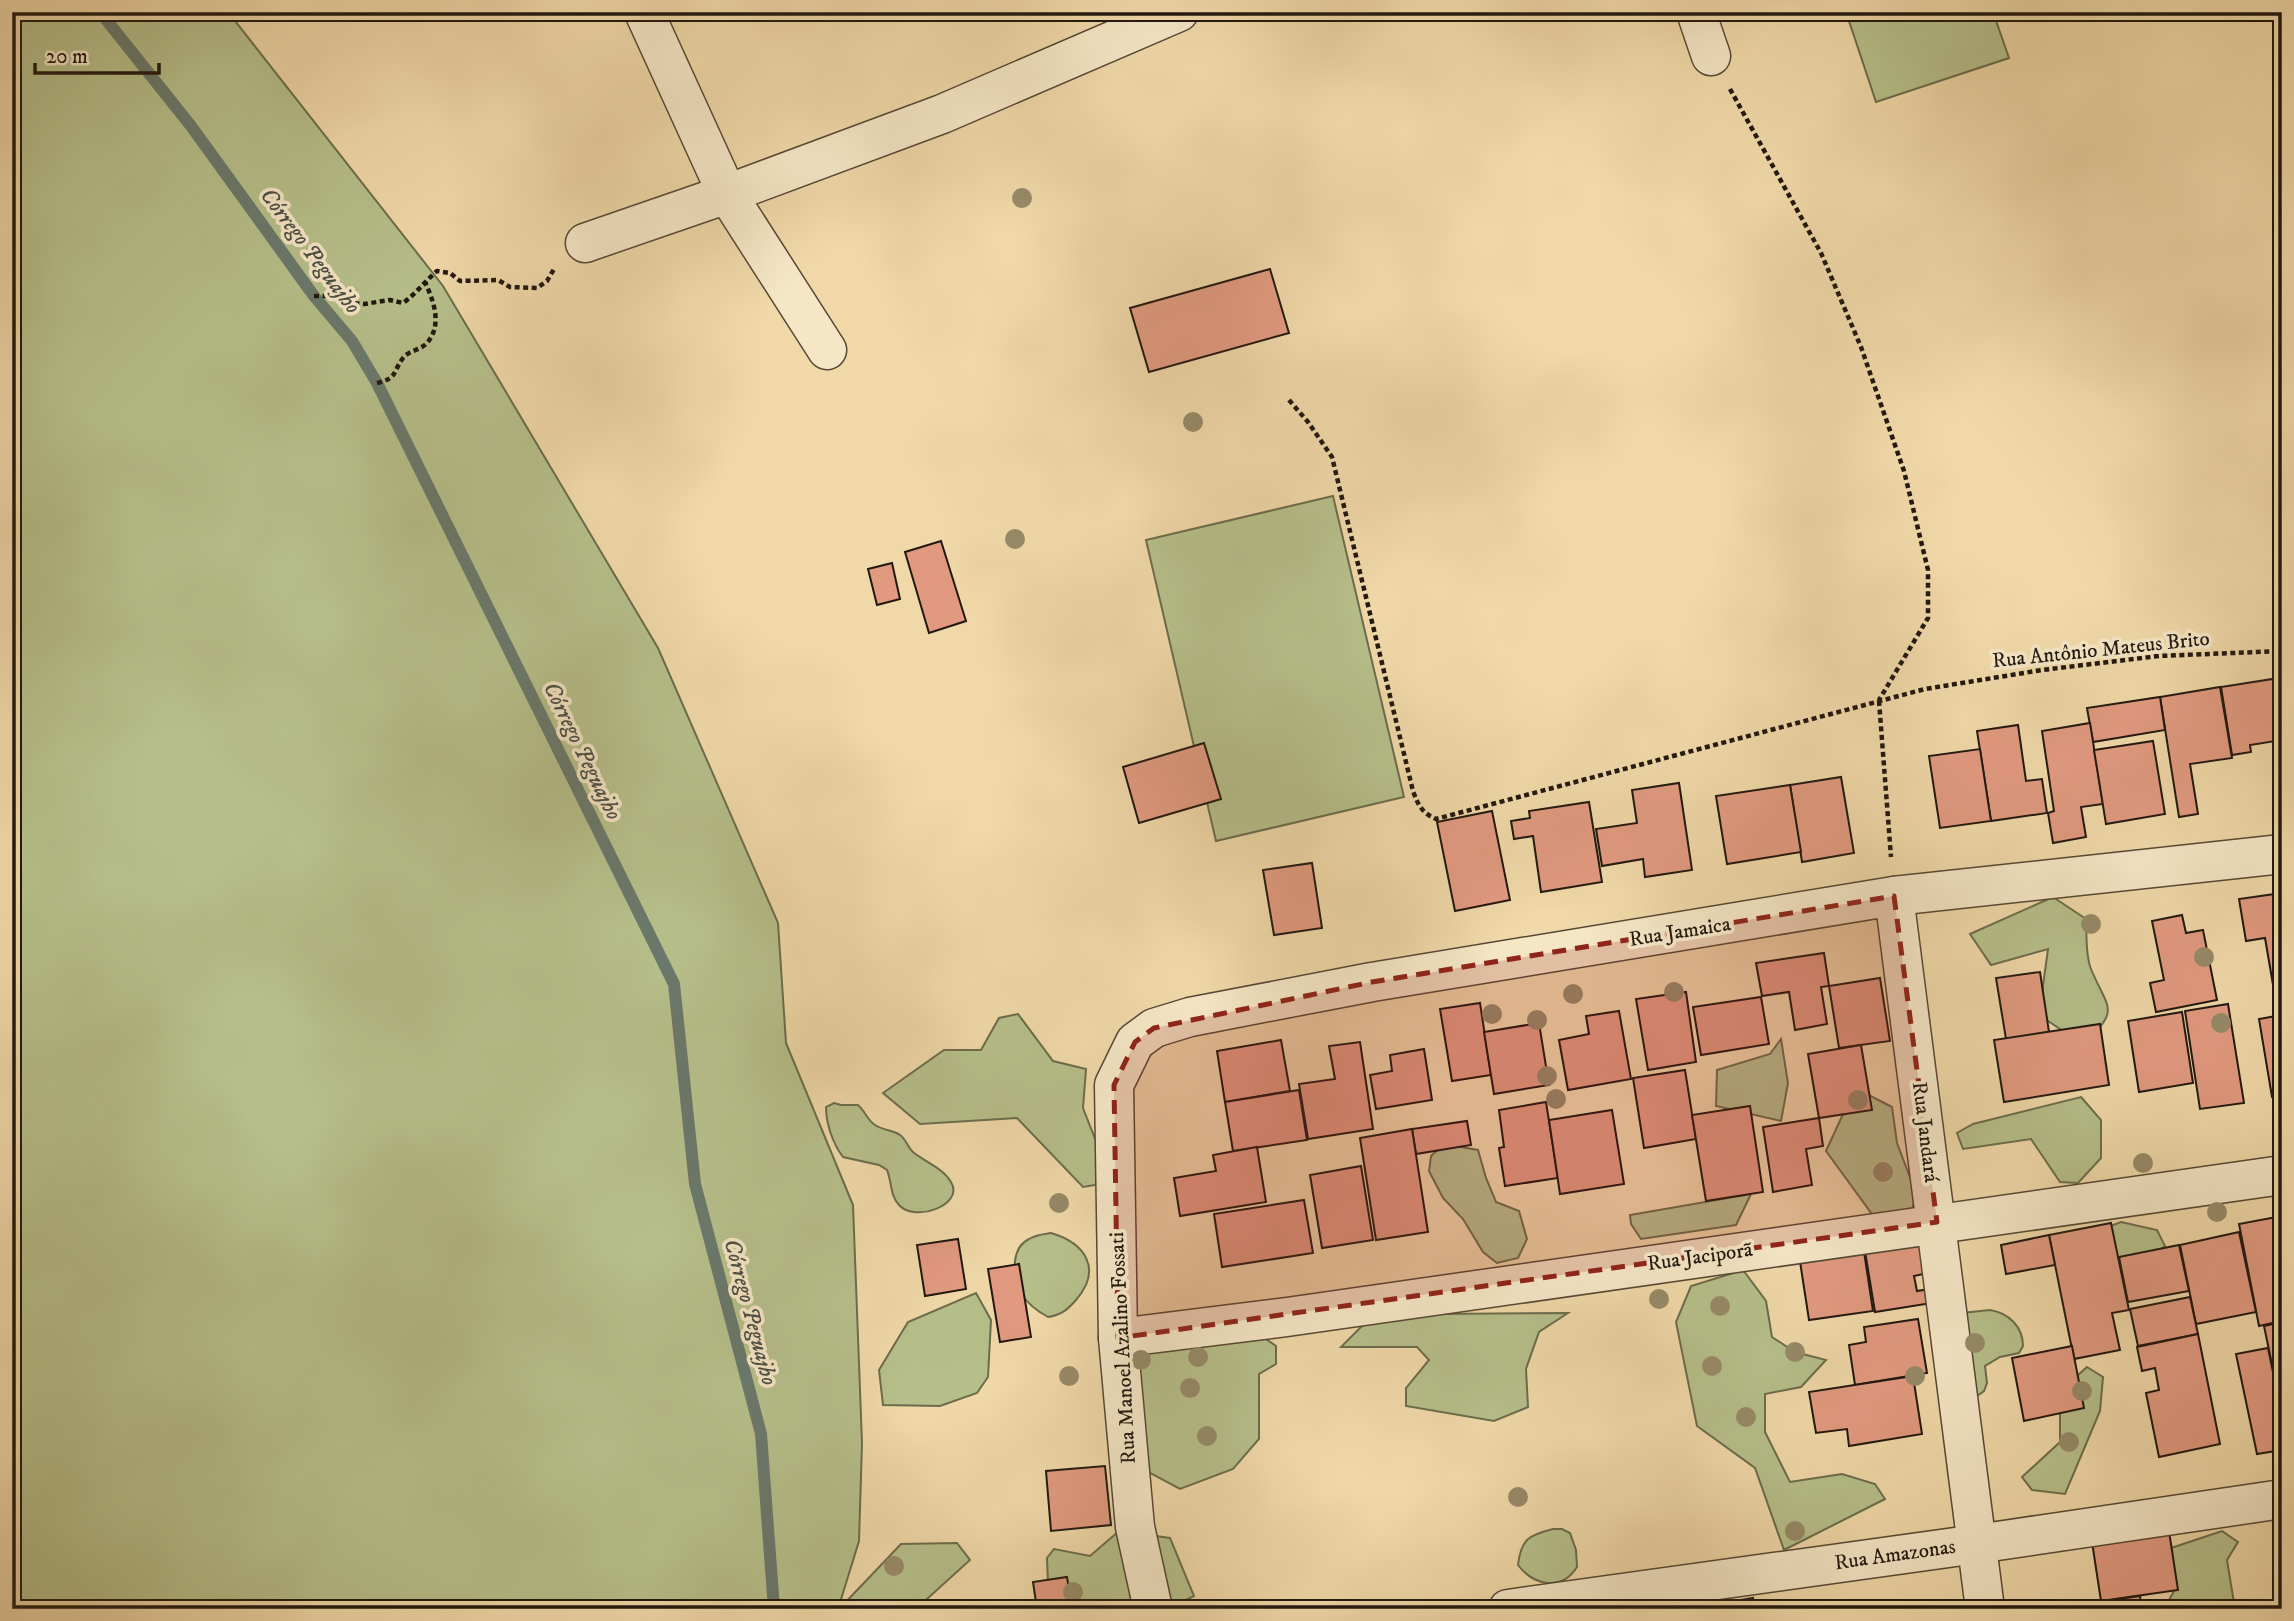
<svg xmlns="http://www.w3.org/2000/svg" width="2294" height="1621" viewBox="0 0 2294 1621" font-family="'IM FELL DW Pica',serif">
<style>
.green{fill:#b6bf8a;stroke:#6c6c4c;stroke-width:2}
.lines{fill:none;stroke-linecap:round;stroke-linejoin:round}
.stream{stroke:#6a796c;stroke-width:12}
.building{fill:#e19a80;stroke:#21180f;stroke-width:2}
.minor-casing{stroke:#554835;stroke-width:41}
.path{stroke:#21180f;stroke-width:4.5;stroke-dasharray:5 3.5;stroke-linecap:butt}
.minor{stroke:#f5e6c6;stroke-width:38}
.tree{fill:#978a68}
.marked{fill:#8f2418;fill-opacity:0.2;stroke:#8f2418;stroke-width:5;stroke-dasharray:14 9;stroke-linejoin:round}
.labels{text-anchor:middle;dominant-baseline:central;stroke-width:7;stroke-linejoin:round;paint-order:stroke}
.street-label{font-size:21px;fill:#21180f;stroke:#f5e6c6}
.water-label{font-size:23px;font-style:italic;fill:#4b5045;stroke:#f5e6c6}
</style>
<rect width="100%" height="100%" fill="#f0d8a8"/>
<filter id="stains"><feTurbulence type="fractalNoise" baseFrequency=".00286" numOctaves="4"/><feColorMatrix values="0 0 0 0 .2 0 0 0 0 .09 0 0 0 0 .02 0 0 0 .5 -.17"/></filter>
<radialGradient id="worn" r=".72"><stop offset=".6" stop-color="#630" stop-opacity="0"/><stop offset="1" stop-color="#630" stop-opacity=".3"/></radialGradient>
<g class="green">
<polygon points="12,12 228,12 443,286 658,648 778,923 786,1043 853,1205 862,1443 859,1541 838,1609 12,1609"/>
<polygon points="1846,12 1993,12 2009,58 1876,102"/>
<polygon points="1333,496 1404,797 1216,841 1146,540"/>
<path d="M2053 897 2086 919C2087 934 2085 954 2091 969 2108 1010 2121 1008 2084 1045L2039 1015 2048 949 1991 965 1970 934Z"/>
<polygon points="1018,1014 1053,1061 1086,1069 1083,1108 1105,1164 1101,1184 1083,1187 1017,1118 920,1124 883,1093 944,1050 981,1050 999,1018"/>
<polygon points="1781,1039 1788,1083 1781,1121 1716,1106 1717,1070 1770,1054"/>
<polygon points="1855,1088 1892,1107 1897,1143 1916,1193 1912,1211 1877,1221 1826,1151"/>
<polygon points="2081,1097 2101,1120 2101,1158 2078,1183 2060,1182 2031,1139 1963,1149 1957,1133 1973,1124"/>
<path d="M834 1103 841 1105H858C865 1111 868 1121 875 1125 882 1130 893 1130 900 1135 906 1139 908 1148 913 1152 925 1162 943 1168 951 1182 965 1205 915 1223 899 1205 890 1196 892 1182 887 1170L879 1165 843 1157C833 1144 826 1124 826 1107Z"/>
<polygon points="1444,1144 1478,1150 1486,1178 1496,1202 1519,1211 1527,1239 1518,1258 1497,1263 1483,1252 1463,1219 1443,1198 1429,1171 1431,1156"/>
<polygon points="1751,1194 1736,1225 1641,1239 1631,1224 1630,1215"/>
<path d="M2121 1222 2157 1230 2165 1246C2155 1258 2130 1268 2115 1264L2108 1227Z"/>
<path d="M1051 1233C1085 1243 1103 1269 1076 1300 1068 1309 1062 1315 1048 1317 1039 1312 1028 1304 1022 1295 1012 1280 1010 1248 1029 1239 1035 1235 1044 1234 1051 1233Z"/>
<polygon points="1743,1270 1766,1301 1772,1337 1795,1352 1826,1360 1801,1387 1765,1394 1765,1432 1790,1482 1842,1474 1875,1484 1885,1499 1784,1550 1755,1468 1697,1426 1676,1322 1691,1286"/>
<polygon points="976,1293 991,1320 988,1377 977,1393 940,1406 883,1405 879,1370 908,1322"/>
<path d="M1990 1310C2009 1313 2023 1327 2023 1346L2019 1353 2000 1357 1985 1366 1987 1383 1984 1391 1977 1396 1962 1313Z"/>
<polygon points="1568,1313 1539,1332 1526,1369 1528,1407 1494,1421 1406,1406 1406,1388 1429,1360 1417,1347 1341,1347 1363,1325 1435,1314"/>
<polygon points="1245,1324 1276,1346 1276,1364 1259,1374 1259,1439 1233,1469 1180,1489 1135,1465 1131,1348"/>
<polygon points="2087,1367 2103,1377 2100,1411 2065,1494 2032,1490 2022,1477 2060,1442 2060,1391"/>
<path d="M1553 1529H1562L1570 1533 1576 1550 1577 1567C1562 1591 1534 1586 1518 1565 1521 1539 1529 1535 1553 1529Z"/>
<polygon points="1119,1531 1170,1538 1194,1596 1178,1604 1135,1595 1134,1609 1049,1609 1047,1558 1054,1549 1090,1556"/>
<polygon points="2222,1531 2238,1542 2227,1560 2235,1609 2164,1609 2174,1591 2171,1548"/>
<polygon points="957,1543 970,1560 916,1609 842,1609 842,1606 901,1544"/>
</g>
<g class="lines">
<polyline class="stream" points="100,12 191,126 314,296 352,341 377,383 674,984 695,1184 761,1434 774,1609"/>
</g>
<g class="building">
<polygon points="1270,269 1289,333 1149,372 1130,308"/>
<polygon points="941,541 966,621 929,633 905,552"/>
<polygon points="892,563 900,599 877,605 868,569"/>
<polygon points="2279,678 2282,697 2282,740 2250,745 2251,752 2232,755 2221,687"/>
<polygon points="2220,687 2232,758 2190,764 2198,814 2179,817 2160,697"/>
<polygon points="2160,697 2165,730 2093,742 2087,708"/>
<polygon points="2090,723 2103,804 2081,807 2086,837 2053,843 2048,813 2054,811 2042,731"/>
<polygon points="2018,725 2026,781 2042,779 2047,813 1991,821 1977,731"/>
<polygon points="2153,741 2165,814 2106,824 2094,750"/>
<polygon points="1204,743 1221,799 1139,823 1123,767"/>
<polygon points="1980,749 1991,821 1940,828 1929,756"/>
<polygon points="1841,777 1854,853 1802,862 1790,785"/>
<polygon points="1679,783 1692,870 1645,877 1643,859 1602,866 1596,829 1637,823 1632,790"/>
<polygon points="1790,785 1801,852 1727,864 1716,796"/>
<polygon points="1589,802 1602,882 1541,892 1533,836 1514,839 1511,821 1530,818 1529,811"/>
<polygon points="1492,811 1510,900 1455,911 1437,822"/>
<polygon points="1312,863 1322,928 1274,935 1263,870"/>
<polygon points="2282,893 2282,1001 2276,1002 2265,938 2246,941 2239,899"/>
<polygon points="2182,915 2186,933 2203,930 2217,1000 2156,1012 2150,983 2164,980 2152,921"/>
<polygon points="1824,953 1829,986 1821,987 1827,1024 1795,1030 1789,992 1762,996 1756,963"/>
<polygon points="2040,972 2049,1032 2006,1039 1996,978"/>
<polygon points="1880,978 1890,1041 1839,1048 1829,986"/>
<polygon points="1686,992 1696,1062 1648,1070 1636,999"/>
<polygon points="1761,997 1769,1044 1701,1055 1693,1007"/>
<polygon points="1480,1003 1491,1075 1452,1081 1440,1009"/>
<polygon points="2228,1004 2244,1103 2200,1109 2185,1011"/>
<polygon points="1619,1011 1631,1079 1568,1090 1559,1040 1589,1034 1586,1016"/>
<polygon points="2182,1012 2193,1083 2139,1092 2128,1021"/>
<polygon points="2282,1015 2282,1096 2272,1097 2259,1019"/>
<polygon points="1539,1023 1549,1085 1494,1094 1484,1032"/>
<polygon points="2100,1024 2109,1085 2004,1102 1994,1040"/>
<polygon points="1281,1040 1290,1091 1225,1102 1217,1051"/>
<polygon points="1360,1042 1373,1129 1308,1139 1299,1084 1335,1079 1329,1046"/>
<polygon points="1861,1045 1872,1110 1819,1118 1808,1054"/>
<polygon points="1424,1049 1432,1100 1376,1109 1370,1075 1392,1071 1390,1055"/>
<polygon points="1685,1070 1696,1139 1644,1148 1633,1078"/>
<polygon points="1299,1090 1307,1140 1233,1151 1225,1102"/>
<polygon points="1546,1102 1558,1178 1505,1186 1499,1148 1504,1147 1499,1110"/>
<polygon points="1750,1106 1763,1192 1706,1201 1692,1115"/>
<polygon points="1612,1110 1624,1184 1560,1194 1549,1120"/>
<polygon points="1819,1118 1823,1146 1806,1149 1812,1185 1773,1192 1763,1127"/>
<polygon points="1467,1121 1471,1145 1416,1154 1412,1129"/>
<polygon points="1412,1129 1428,1232 1376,1240 1360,1138"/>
<polygon points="1257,1147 1266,1202 1180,1216 1174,1178 1216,1171 1213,1155"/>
<polygon points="1361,1166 1373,1240 1322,1248 1310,1175"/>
<polygon points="1304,1200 1313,1253 1222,1267 1214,1214"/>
<polygon points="2282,1216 2282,1321 2259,1326 2239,1224"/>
<polygon points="2111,1223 2129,1310 2112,1313 2120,1350 2074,1359 2049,1235"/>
<polygon points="2239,1232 2256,1312 2196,1324 2180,1245"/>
<polygon points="1928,1235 1933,1272 1914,1276 1917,1291 1936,1288 1938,1302 1875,1312 1864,1245"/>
<polygon points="2049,1235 2055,1265 2006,1274 2001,1245"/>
<polygon points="958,1239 966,1289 925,1296 917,1245"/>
<polygon points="1863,1245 1873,1311 1809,1320 1799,1255"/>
<polygon points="2179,1245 2189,1291 2128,1302 2119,1257"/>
<polygon points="1019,1264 1031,1337 1000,1342 988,1269"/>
<polygon points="2190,1297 2198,1334 2138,1346 2130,1309"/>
<polygon points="1918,1319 1927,1373 1855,1385 1849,1345 1866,1342 1864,1327"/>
<polygon points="2282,1322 2282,1413 2264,1326"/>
<polygon points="2198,1334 2220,1444 2159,1457 2146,1393 2159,1390 2155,1368 2142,1371 2137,1347"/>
<polygon points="2072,1346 2084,1408 2024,1421 2012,1358"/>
<polygon points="2268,1348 2282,1416 2282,1450 2257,1454 2236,1354"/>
<polygon points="1913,1376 1922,1434 1849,1446 1847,1429 1816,1433 1809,1392"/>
<polygon points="1105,1466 1111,1525 1051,1531 1046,1471"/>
<polygon points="2169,1531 2178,1590 2101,1601 2092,1542"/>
<polygon points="1067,1577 1072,1609 1037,1609 1033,1582"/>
<polygon points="2140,1596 2142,1609 2061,1609 2061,1607"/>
<polygon points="1753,1598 1755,1609 1689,1609"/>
</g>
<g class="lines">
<g class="minor-casing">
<g id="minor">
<polyline points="644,12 727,194 827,350"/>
<polyline points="1696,12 1711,56"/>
<polyline points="585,243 727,194 942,114 1179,12"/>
<polyline points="1894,896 1985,1609"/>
<polyline points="1118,1338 1287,1317 2282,1175"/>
<polyline points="1153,1609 1135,1527 1118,1338 1114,1085 1135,1042 1154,1028 1190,1017 1372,982 1894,896 2282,854"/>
<polyline points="1508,1609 1977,1544 2282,1499"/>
</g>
</g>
<g class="path">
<polyline points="1730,89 1821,253 1861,347 1904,471 1928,570 1928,618 1879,700"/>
<path d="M314 296H339L350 303 364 304 390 300 403 303C416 294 424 282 437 271L450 273 460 281 498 280 510 287 537 288 547 281 554 269"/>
<path d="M377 383C398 378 392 373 403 358 408 351 420 350 426 344 443 326 434 302 425 282"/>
<path d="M1289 400 1308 422 1332 457 1413 791C1418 805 1422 813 1436 819L1925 689 2042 670 2159 656 2282 651"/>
<polyline points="1879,701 1891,857"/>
</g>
<use href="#minor" class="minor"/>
</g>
<g class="tree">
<circle cx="1022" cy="198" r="10"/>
<circle cx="1193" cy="422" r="10"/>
<circle cx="1015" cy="539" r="10"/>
<circle cx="2091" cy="924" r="10"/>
<circle cx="2204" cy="957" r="10"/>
<circle cx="1674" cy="992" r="10"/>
<circle cx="1573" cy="994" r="10"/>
<circle cx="1492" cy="1014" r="10"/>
<circle cx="1537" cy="1020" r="10"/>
<circle cx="2221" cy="1023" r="10"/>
<circle cx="1547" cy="1076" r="10"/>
<circle cx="1556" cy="1099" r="10"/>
<circle cx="1858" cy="1100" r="10"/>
<circle cx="2143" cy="1163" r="10"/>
<circle cx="1883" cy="1172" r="10"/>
<circle cx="1059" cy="1203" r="10"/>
<circle cx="2217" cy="1212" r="10"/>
<circle cx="1659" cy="1299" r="10"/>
<circle cx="1720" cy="1306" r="10"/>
<circle cx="1975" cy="1343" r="10"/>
<circle cx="1795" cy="1352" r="10"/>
<circle cx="1198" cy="1357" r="10"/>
<circle cx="1141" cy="1360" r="10"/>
<circle cx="1712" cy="1366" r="10"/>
<circle cx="1069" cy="1376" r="10"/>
<circle cx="1915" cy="1376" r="10"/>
<circle cx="1190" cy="1388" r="10"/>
<circle cx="2082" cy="1391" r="10"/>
<circle cx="1746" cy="1417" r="10"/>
<circle cx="1207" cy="1436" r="10"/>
<circle cx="2069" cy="1442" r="10"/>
<circle cx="1518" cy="1497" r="10"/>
<circle cx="1795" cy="1531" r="10"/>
<circle cx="894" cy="1566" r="10"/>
<circle cx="1073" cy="1592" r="10"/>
</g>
<path class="marked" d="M1894 896 1937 1222 1118 1338 1114 1085 1135 1042 1154 1028 1372 982Z"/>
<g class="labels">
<g class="street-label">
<text transform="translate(2101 650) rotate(-6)">Rua Antônio Mateus Brito</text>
<text transform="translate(1680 932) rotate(-9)">Rua Jamaica</text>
<text transform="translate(1925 1132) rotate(83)">Rua Jandará</text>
<text transform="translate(1700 1257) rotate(-8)">Rua Jaciporã</text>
<text transform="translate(1123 1348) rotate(-93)">Rua Manoel Azalino Fossati</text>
<text transform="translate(1895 1555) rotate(-8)">Rua Amazonas</text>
</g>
<g class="water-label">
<text transform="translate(310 251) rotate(53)">Córrego Peguajho</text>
<text transform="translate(582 751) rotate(64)">Córrego Peguajho</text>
<text transform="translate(750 1312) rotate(75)">Córrego Peguajho</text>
</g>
</g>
<rect width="2294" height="1621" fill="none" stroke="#f0d8a8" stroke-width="42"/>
<rect x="14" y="14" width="2266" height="1593" fill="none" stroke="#21180f" stroke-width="3.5"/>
<rect x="21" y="21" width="2252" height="1579" fill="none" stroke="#21180f" stroke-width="2"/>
<path d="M35 63v10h124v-10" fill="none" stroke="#21180f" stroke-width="3.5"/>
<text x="46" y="63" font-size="21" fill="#21180f" stroke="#f5e6c6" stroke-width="5" paint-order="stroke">20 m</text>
<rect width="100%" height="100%" filter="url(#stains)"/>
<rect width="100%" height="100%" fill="url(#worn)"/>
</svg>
